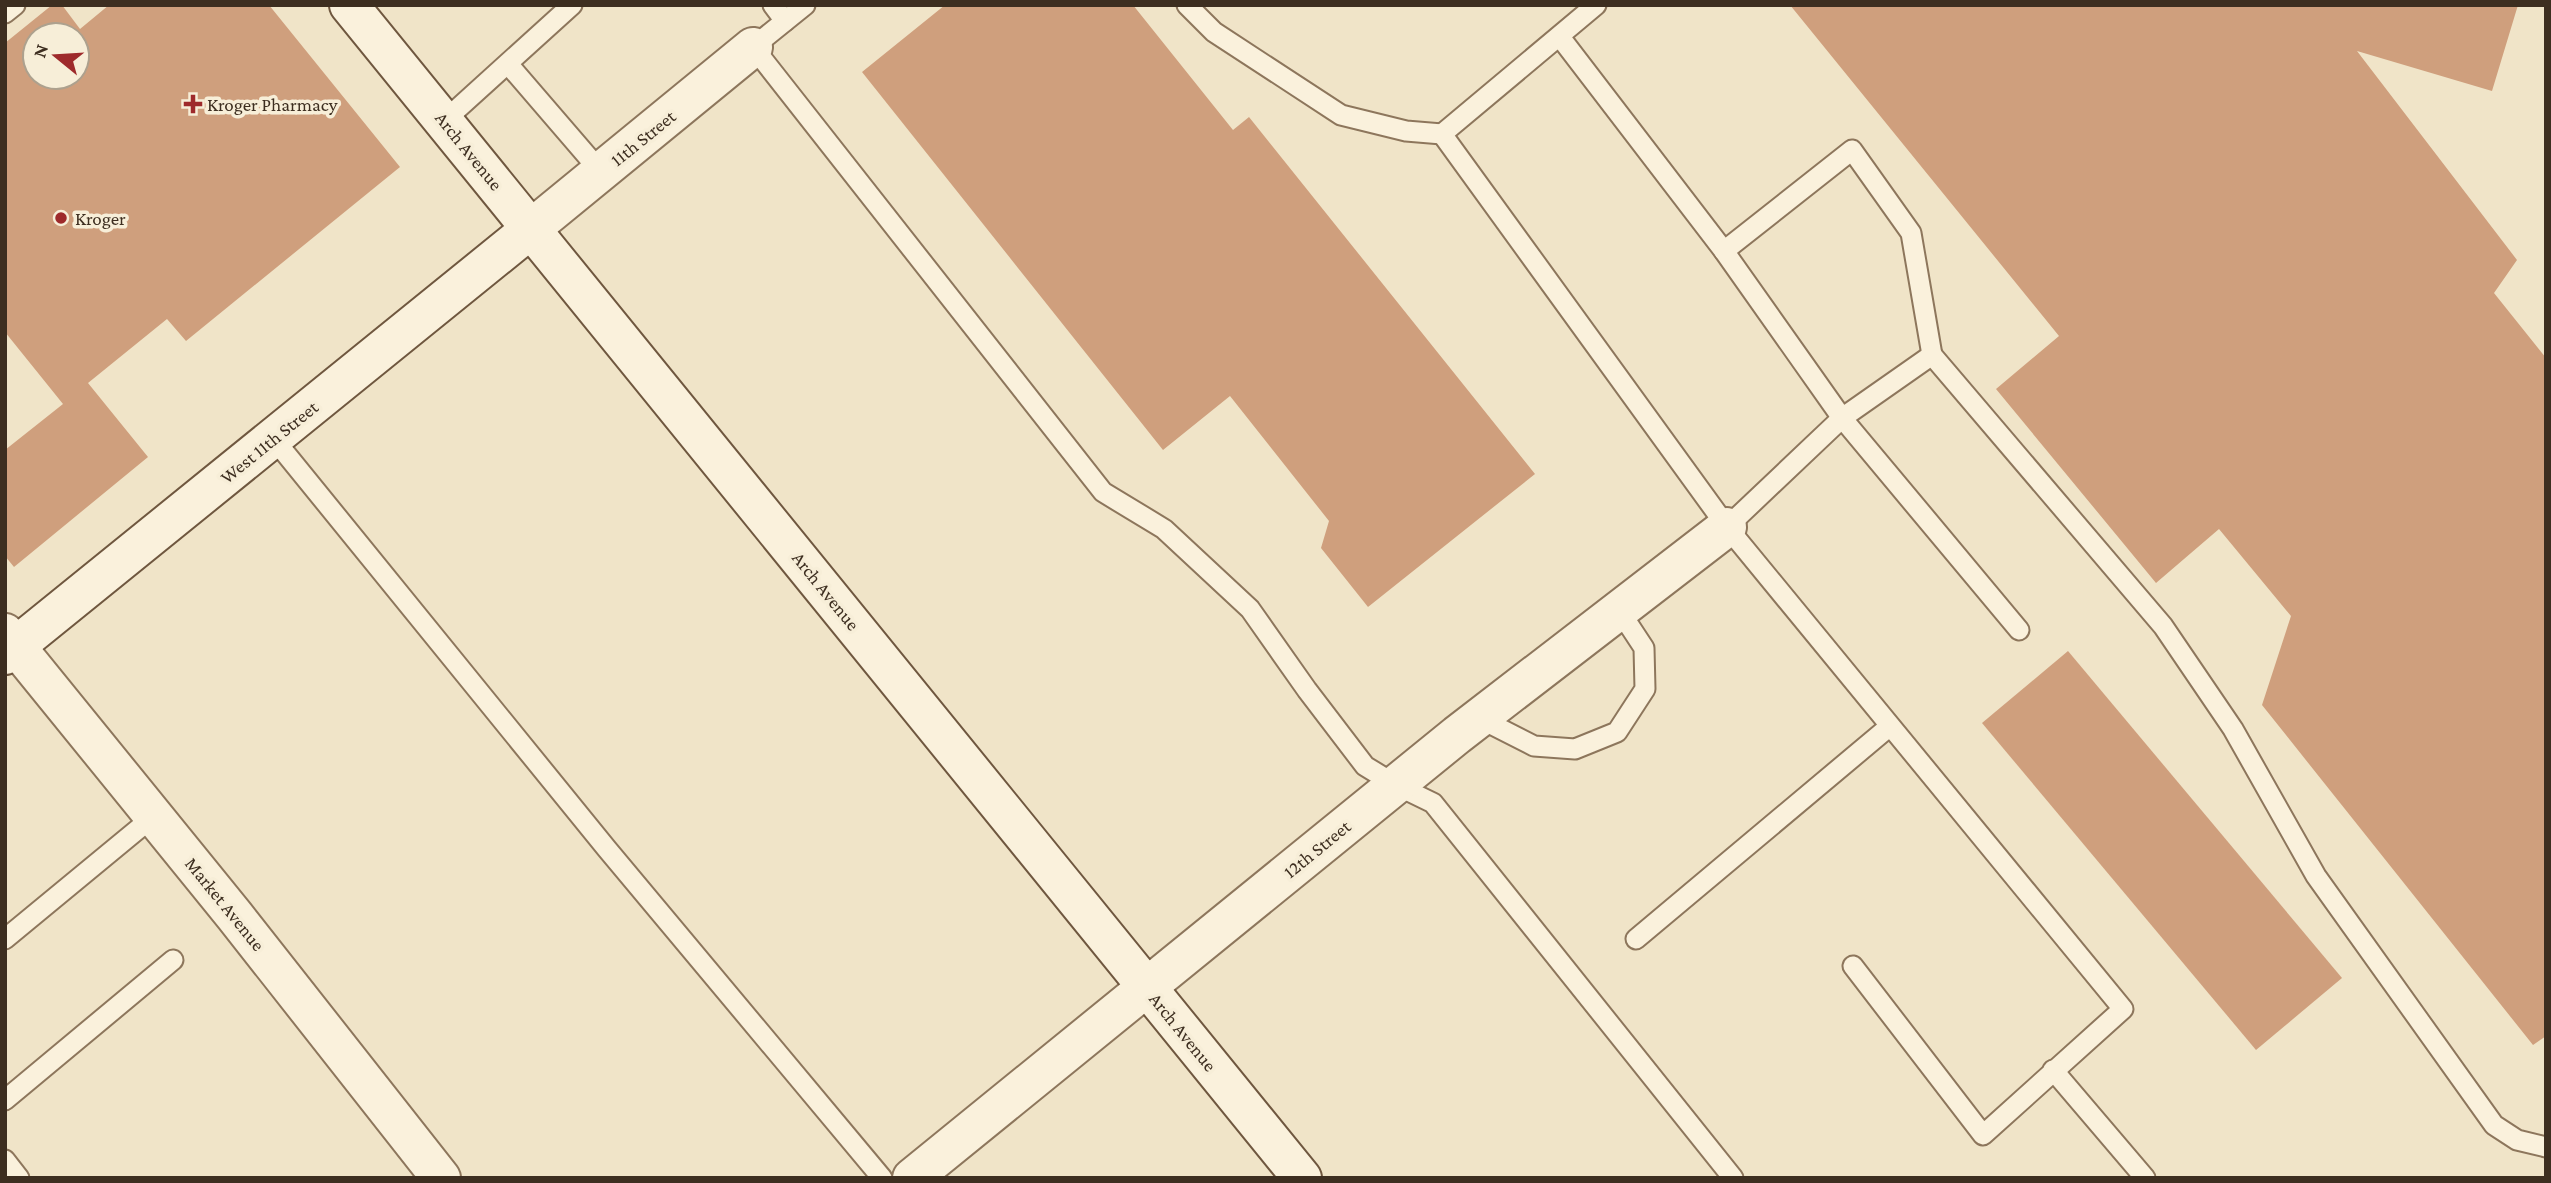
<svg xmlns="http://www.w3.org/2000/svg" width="2551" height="1183" viewBox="0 0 2551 1183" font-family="'Crimson Pro',serif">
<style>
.building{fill:#cf9f7d;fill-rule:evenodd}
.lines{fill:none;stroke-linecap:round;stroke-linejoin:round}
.lane-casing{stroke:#8d765c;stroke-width:23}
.street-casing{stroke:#8d765c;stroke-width:42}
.secondary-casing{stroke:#6f573f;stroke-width:42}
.lane{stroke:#faf1dc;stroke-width:19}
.street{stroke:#faf1dc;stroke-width:38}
.secondary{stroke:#faf1dc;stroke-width:38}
.poi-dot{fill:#9e2a2b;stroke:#f7eed8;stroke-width:2.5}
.labels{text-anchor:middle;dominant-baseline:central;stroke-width:7;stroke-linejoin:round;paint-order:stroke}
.poi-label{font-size:19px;fill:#3d2e20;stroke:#f7eed8;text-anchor:start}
.street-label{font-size:19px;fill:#3d2e20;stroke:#f7eed8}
</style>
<rect width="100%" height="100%" fill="#f0e4c8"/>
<g class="building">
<path d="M52 5H62L80 29 109 5H269L400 167 186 341 167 319 88 383 148 457 14 567 5 556V450L63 404 5 332V43ZM35 35H77V77H35Z"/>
<polygon points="945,5 1133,5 1233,130 1249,117 1535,474 1368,607 1321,548 1329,521 1230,396 1163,450 862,72"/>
<polygon points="1790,5 2518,5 2492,91 2357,51 2517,260 2494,293 2546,358 2546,1036 2533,1045 2262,705 2291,616 2219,529 2156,583 1996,389 2059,336"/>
<polygon points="2068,651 2342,978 2256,1050 1982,723"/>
</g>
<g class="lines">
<g class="lane-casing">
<g id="lane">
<polyline points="773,5 785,21"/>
<polyline points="805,5 753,47 1103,492 1164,529 1250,609 1307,690 1365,766 1396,785 1433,803 1733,1178"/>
<polyline points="1187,5 1214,32 1341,115 1406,131 1442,134"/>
<polyline points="1596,5 1442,134 1727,527 2123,1009 1983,1135 1853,966"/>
<polyline points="5,13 15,5"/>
<polyline points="1560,37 1724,251 1842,418 2019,630"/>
<polyline points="508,64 601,172"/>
<polyline points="444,121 572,5"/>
<polyline points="1724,251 1852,150 1911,233 1932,355"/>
<polyline points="273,438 607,849 882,1178"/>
<polyline points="1727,527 1842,418 1932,355 2163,626 2233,729 2316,876 2494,1125 2517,1140 2546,1147"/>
<polyline points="1479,718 1534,746 1575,749 1617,732 1645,689 1644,648 1619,610"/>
<polyline points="5,939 154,816"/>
<polyline points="1636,939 1890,726"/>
<polyline points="2053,1070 2145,1178"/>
<polyline points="5,1100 173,960"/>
<polyline points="5,1160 19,1178"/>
</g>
</g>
<g class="street-casing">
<g id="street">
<polyline points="532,228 753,47"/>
<polyline points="5,633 234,915 441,1178"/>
<polyline points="912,1178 1457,735 1727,527"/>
</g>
</g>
<g class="secondary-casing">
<g id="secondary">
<polyline points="349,5 1302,1178"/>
<polyline points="5,655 532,228"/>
</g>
</g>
<use href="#lane" class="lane"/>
<use href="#street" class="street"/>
<use href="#secondary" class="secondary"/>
</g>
<g class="poi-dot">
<path d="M189.5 93.5h7v7h7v7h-7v7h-7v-7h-7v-7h7z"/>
<circle cx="61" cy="218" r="7"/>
</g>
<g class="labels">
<g class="poi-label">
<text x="207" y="104">Kroger Pharmacy</text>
<text x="75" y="218">Kroger</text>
</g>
<g class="street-label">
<text transform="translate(643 138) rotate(-39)">11th Street</text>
<text transform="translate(469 151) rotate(51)">Arch Avenue</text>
<text transform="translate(269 442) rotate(-39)">West 11th Street</text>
<text transform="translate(826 591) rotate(51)">Arch Avenue</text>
<text transform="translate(1317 849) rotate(-39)">12th Street</text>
<text transform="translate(225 904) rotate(51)">Market Avenue</text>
<text transform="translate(1183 1032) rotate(51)">Arch Avenue</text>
</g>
</g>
<rect width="2551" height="1183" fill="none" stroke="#3d2e20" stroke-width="14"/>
<g transform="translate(56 56) rotate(288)"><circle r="33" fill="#f7eed8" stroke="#ada18e" stroke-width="2"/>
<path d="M0-5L12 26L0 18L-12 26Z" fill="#9e2a2b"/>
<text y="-10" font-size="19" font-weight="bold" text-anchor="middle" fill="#3d2e20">N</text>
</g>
</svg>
